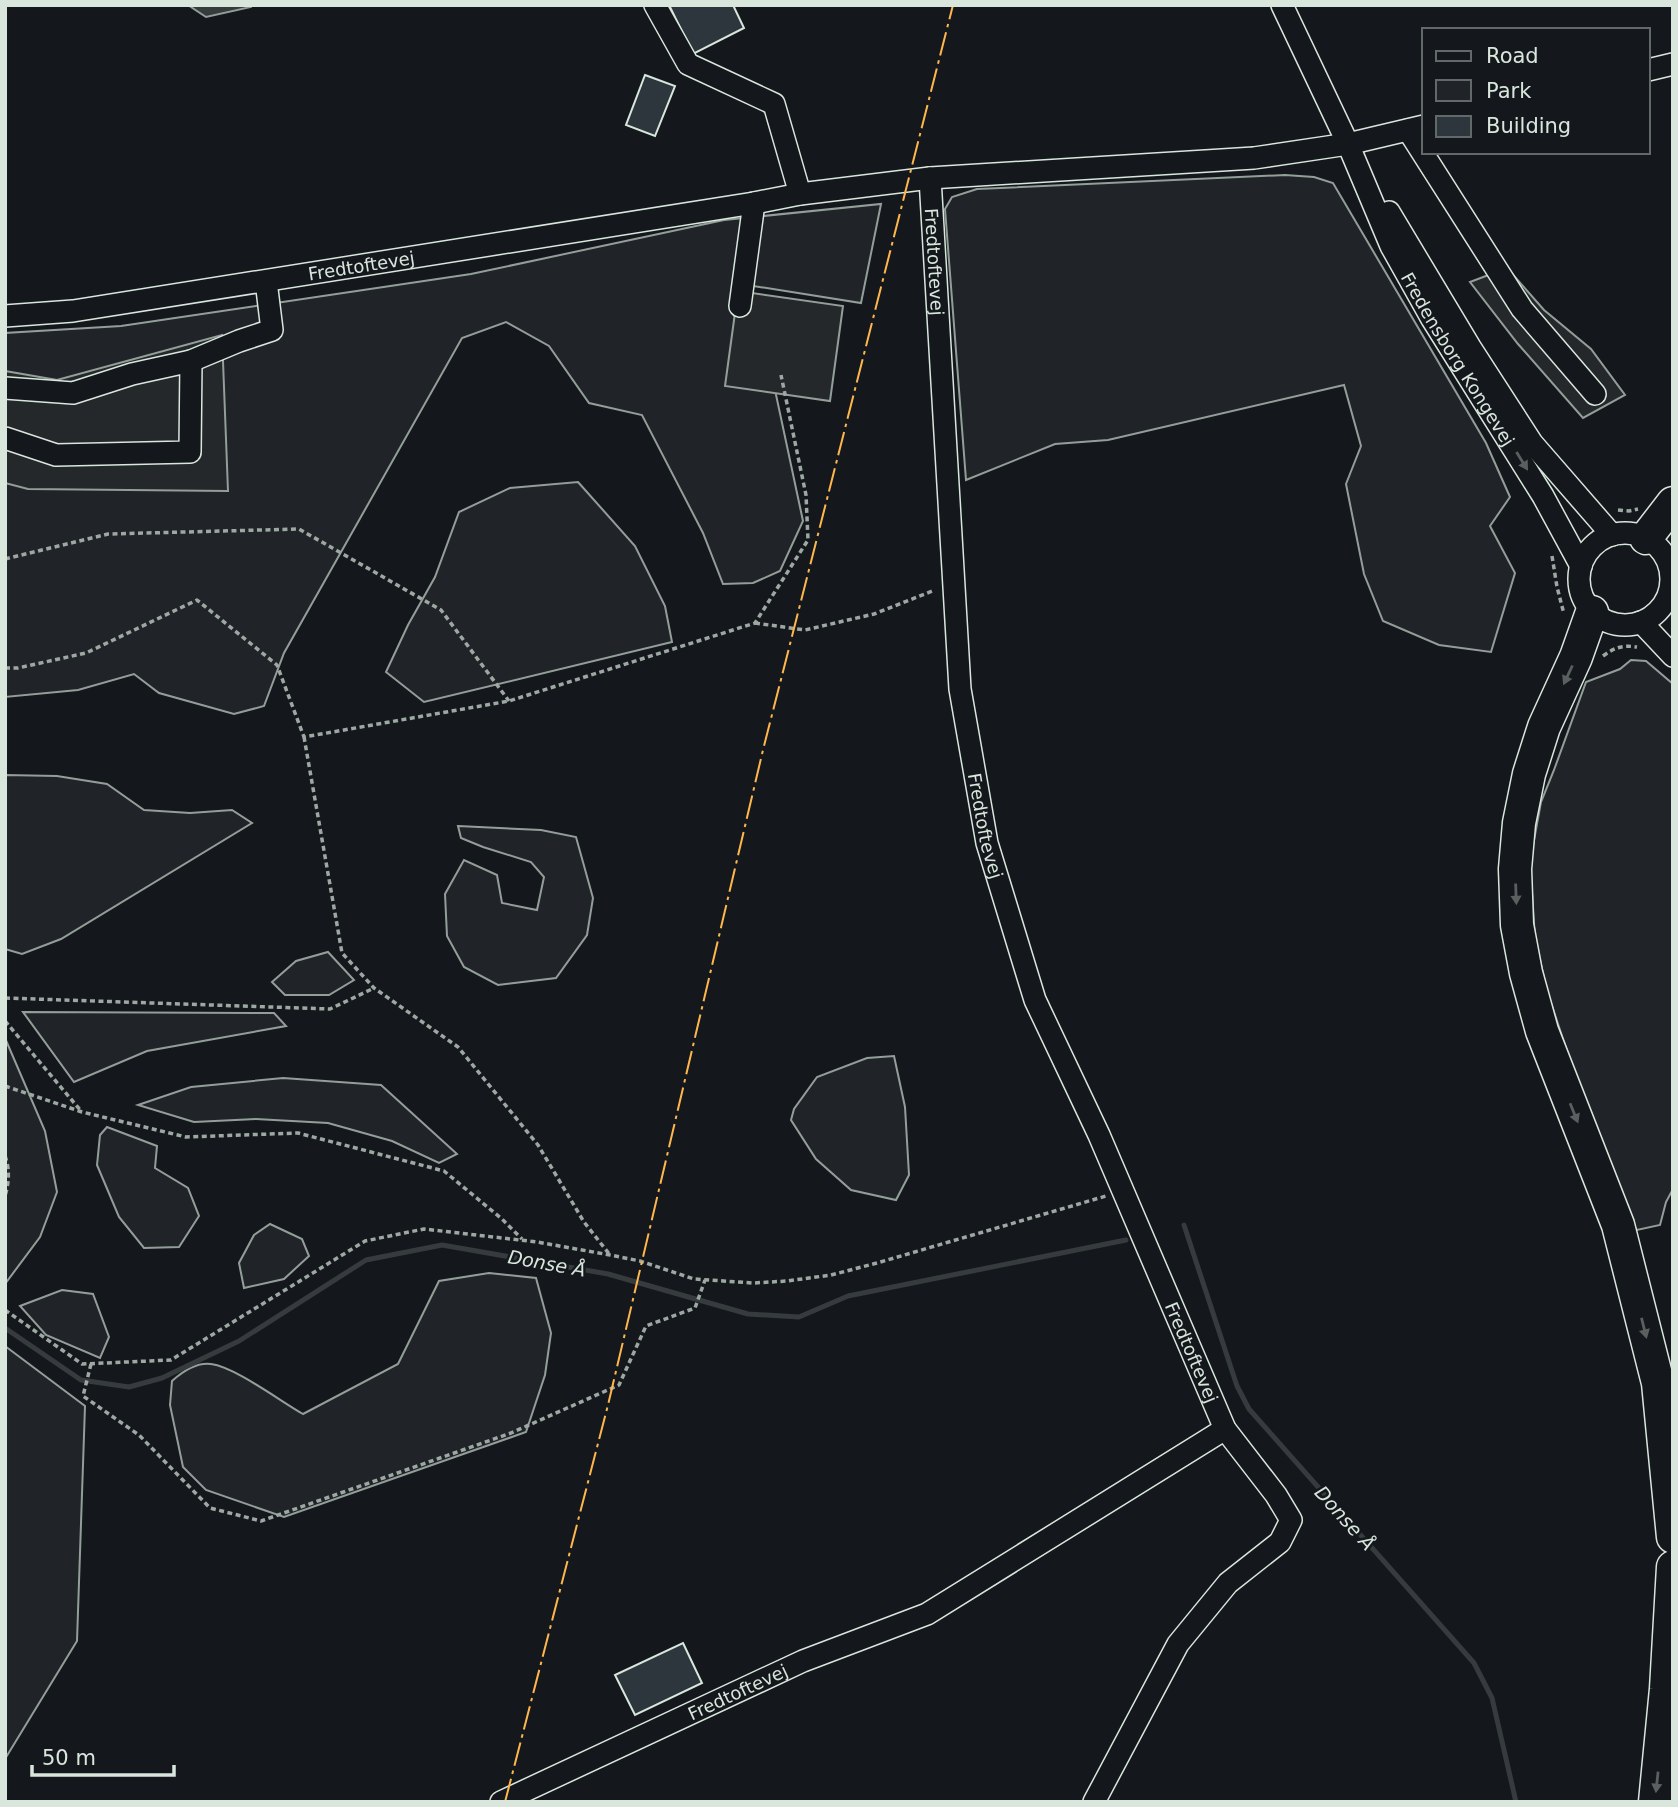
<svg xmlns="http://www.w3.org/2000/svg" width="1678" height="1807" viewBox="0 0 1678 1807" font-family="'DejaVu Sans',sans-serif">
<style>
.green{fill:#202428;stroke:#939e99;stroke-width:2}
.parking{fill:#24282b;stroke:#939e99;stroke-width:2}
.water{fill:#363b3e;stroke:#939e99;stroke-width:2}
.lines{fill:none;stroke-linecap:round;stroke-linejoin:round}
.stream{stroke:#363b3e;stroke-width:5}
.building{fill:#2c363c;stroke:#d8e6dc;stroke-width:2}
.minor-casing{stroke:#d8e6dc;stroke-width:24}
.highway-casing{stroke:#d8e6dc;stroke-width:35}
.path{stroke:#9da8a2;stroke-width:3.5;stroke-dasharray:5 3.5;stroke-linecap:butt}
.minor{stroke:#14181c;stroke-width:21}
.highway{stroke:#14181c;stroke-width:32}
.power{stroke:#ffb74d;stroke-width:2;stroke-dasharray:24 5 3.5 5;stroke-linecap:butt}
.oneway{fill:#59605f}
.labels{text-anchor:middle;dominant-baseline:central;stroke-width:5;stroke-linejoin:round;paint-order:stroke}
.street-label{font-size:18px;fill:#d8e6dc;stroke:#14181c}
.water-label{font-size:19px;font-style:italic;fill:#d8e6dc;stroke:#14181c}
</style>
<rect width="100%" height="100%" fill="#14181c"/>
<g class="green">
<polygon points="1285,175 1314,177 1333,183 1486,443 1510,497 1490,526 1515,573 1491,652 1439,645 1383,621 1364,574 1346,484 1361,446 1344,385 1108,440 1055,444 966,480 945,209 952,197 977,189"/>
<polygon points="881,204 861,303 741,284 775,390 803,521 780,571 753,583 723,584 703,533 642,415 589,403 549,346 506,322 462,338 284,653 264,706 234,714 159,693 134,674 78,690 5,697 5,333 121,326 471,274 724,220"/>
<polygon points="578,482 635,546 665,606 672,642 424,702 386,672 408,625 435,577 459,512 510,488"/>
<polygon points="1631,660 1646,661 1673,684 1673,1189 1666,1202 1660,1225 1637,1230 1629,1220 1571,1063 1547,991 1535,938 1530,862 1541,802 1554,770 1586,682 1620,669"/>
<polygon points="5,775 57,776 107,784 144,810 190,813 232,810 252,823 61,939 22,954 5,949"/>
<polygon points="458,826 541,830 576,837 593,898 587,935 556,978 498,985 464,967 447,936 445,894 464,860 497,875 502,903 537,910 544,877 531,862 483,847 461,838"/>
<polygon points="328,952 354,980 329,995 285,995 272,982 296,961"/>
<polygon points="23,1012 274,1013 286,1026 147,1051 74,1082"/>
<polygon points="5,1038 45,1131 57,1192 40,1237 5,1284"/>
<polygon points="894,1056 905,1107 909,1175 896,1200 851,1190 816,1159 791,1120 794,1109 817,1077 867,1058"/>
<polygon points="283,1078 381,1085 457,1154 439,1163 392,1141 328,1123 256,1119 194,1122 138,1105 191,1087"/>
<polygon points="107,1127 157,1146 155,1168 188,1188 199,1216 179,1247 144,1248 119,1217 97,1165 100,1135"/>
<polygon points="270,1224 302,1239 309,1256 284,1279 244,1288 239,1263 254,1235"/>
<path d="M489 1273 536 1278 551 1333 545 1375 526 1432 284 1517 206 1490 183 1467 170 1405 172 1381C182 1372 196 1362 211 1364 235 1367 280 1401 303 1414L398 1364 439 1281Z"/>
<polygon points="62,1290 93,1294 109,1337 100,1358 46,1335 20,1306"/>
<polygon points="5,1346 85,1406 77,1641 5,1759"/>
</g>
<g class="parking">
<polygon points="1507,268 1544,310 1591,349 1625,395 1583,418 1518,344 1470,282"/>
<polygon points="738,291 843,306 830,401 725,386"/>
<polygon points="222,335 228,491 28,489 5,483 5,371 57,380"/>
</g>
<polygon class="water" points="188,5 252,5 251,7 206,17"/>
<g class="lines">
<g class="stream">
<polyline points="1184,1225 1237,1386 1249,1409 1474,1663 1492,1698 1516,1802"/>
<polyline points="5,1328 81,1380 129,1387 162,1378 239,1341 366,1260 442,1245 608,1274 748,1314 799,1317 848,1296 1126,1240"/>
</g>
</g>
<g class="building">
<polygon points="669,5 733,5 744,28 693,54"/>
<polygon points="645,75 675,86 655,136 626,125"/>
<polygon points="683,1643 702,1683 635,1715 615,1675"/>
</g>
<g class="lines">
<g class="minor-casing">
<g id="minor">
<polyline points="655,5 688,64 774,104 800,194"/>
<path id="s1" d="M1282 5 1348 144 1391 246 1432 319 1543 496 1581 566"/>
<polyline points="1648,70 1673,64"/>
<polyline points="1408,130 1522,309 1595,394"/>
<path id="s2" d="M930 178 960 689 987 843 1035 1000 1099 1135 1225 1429 1276 1495 1291 1520 1280 1542 1228 1583 1178 1644 1094 1802"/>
<polyline points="1389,212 1470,347 1532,443 1612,535"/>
<polyline points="740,306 754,203"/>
<path id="s3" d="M5 316 73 311 754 203 800 194 930 178 1254 158 1348 144 1424 126"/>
<polyline points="5,388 73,393 132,374 191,361 239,341 272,330 266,281"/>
<polyline points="5,438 56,455 190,452 191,361"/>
<circle cx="1625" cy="579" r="46"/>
<polyline points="1641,622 1673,656"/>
<path id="s4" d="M501 1802 803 1661 927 1614 1225 1429"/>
</g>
</g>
<g class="highway-casing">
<g id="highway">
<polyline points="1646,538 1673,503"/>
<polyline points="1592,612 1576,657 1544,727 1529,774 1519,823 1515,869 1517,925 1526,973 1542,1031 1618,1225 1658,1383 1673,1537"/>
<polyline points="1655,1802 1666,1689 1673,1567"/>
</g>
</g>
<g class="path">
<polyline points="1618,510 1629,511 1638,509"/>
<polyline points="1552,556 1557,587 1564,614"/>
<polyline points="5,559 108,534 299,529 441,610 509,701"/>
<polyline points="755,623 805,630 874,614 935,590"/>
<path d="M1603 656C1615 647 1623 645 1637 647"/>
<polyline points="5,668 18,668 86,653 197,600 277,665 304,737 509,701 755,623 808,540 806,495 781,375"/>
<polyline points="304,737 342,953 374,988 458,1047 538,1145 584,1222 610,1255"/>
<polyline points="5,998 330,1009 374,988"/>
<polyline points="5,1021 81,1111"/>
<polyline points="5,1086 82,1112 186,1137 298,1133 444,1171 502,1219 522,1239"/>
<path d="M5 1156C10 1169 9 1183 5 1196"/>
<polyline points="5,1310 82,1364 171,1360 365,1241 424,1229 537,1242 610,1255 640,1261 694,1279 753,1283 787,1281 831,1275 877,1263 1106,1196"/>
<polyline points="91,1364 83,1396 139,1435 210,1508 261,1521 511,1433 619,1385 646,1326 695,1308 705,1280"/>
</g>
<use href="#minor" class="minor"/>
<use href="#highway" class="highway"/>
<polyline class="power" points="505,1802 608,1405 763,750 953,5"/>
</g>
<defs><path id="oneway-solid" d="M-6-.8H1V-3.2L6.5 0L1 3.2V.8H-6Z" transform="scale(1.75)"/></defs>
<g class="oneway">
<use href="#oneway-solid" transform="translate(1522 461) rotate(58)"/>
<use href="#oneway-solid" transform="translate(1568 675) rotate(115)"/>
<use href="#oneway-solid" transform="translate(1516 894) rotate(88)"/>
<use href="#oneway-solid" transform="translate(1574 1113) rotate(68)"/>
<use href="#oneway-solid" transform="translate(1644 1328) rotate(76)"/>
<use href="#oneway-solid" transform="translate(1657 1782) rotate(96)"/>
</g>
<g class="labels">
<g class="street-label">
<text stroke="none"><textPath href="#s2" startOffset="84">Fredtoftevej</textPath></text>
<text stroke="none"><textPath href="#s3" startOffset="360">Fredtoftevej</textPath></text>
<text stroke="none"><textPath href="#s1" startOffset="396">Fredensborg Kongevej</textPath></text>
<text stroke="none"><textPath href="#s2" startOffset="651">Fredtoftevej</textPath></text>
<text stroke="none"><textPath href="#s2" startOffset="1218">Fredtoftevej</textPath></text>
<text stroke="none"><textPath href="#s4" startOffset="261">Fredtoftevej</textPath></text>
</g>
<g class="water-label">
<text transform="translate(547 1263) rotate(10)">Donse Å</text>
<text transform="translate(1345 1518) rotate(48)">Donse Å</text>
</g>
</g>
<rect width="1678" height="1807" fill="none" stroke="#d8e6dc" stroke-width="14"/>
<rect x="1422" y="28" width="228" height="126" fill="#14181c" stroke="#626a69" stroke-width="2"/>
<rect x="1436" y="51" width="35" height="10" fill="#14181c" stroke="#626a69" stroke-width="2"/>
<text x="1486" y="63" font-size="21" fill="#d8e6dc">Road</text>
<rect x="1436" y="80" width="35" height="21" fill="#202428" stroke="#626a69" stroke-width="2"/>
<text x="1486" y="98" font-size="21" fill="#d8e6dc">Park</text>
<rect x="1436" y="116" width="35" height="21" fill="#2c363c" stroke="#626a69" stroke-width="2"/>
<text x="1486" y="133" font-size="21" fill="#d8e6dc">Building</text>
<path d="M32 1765v10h142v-10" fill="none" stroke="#d8e6dc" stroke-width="3.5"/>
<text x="42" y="1765" font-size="21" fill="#d8e6dc" stroke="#14181c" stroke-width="5" paint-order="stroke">50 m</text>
</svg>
